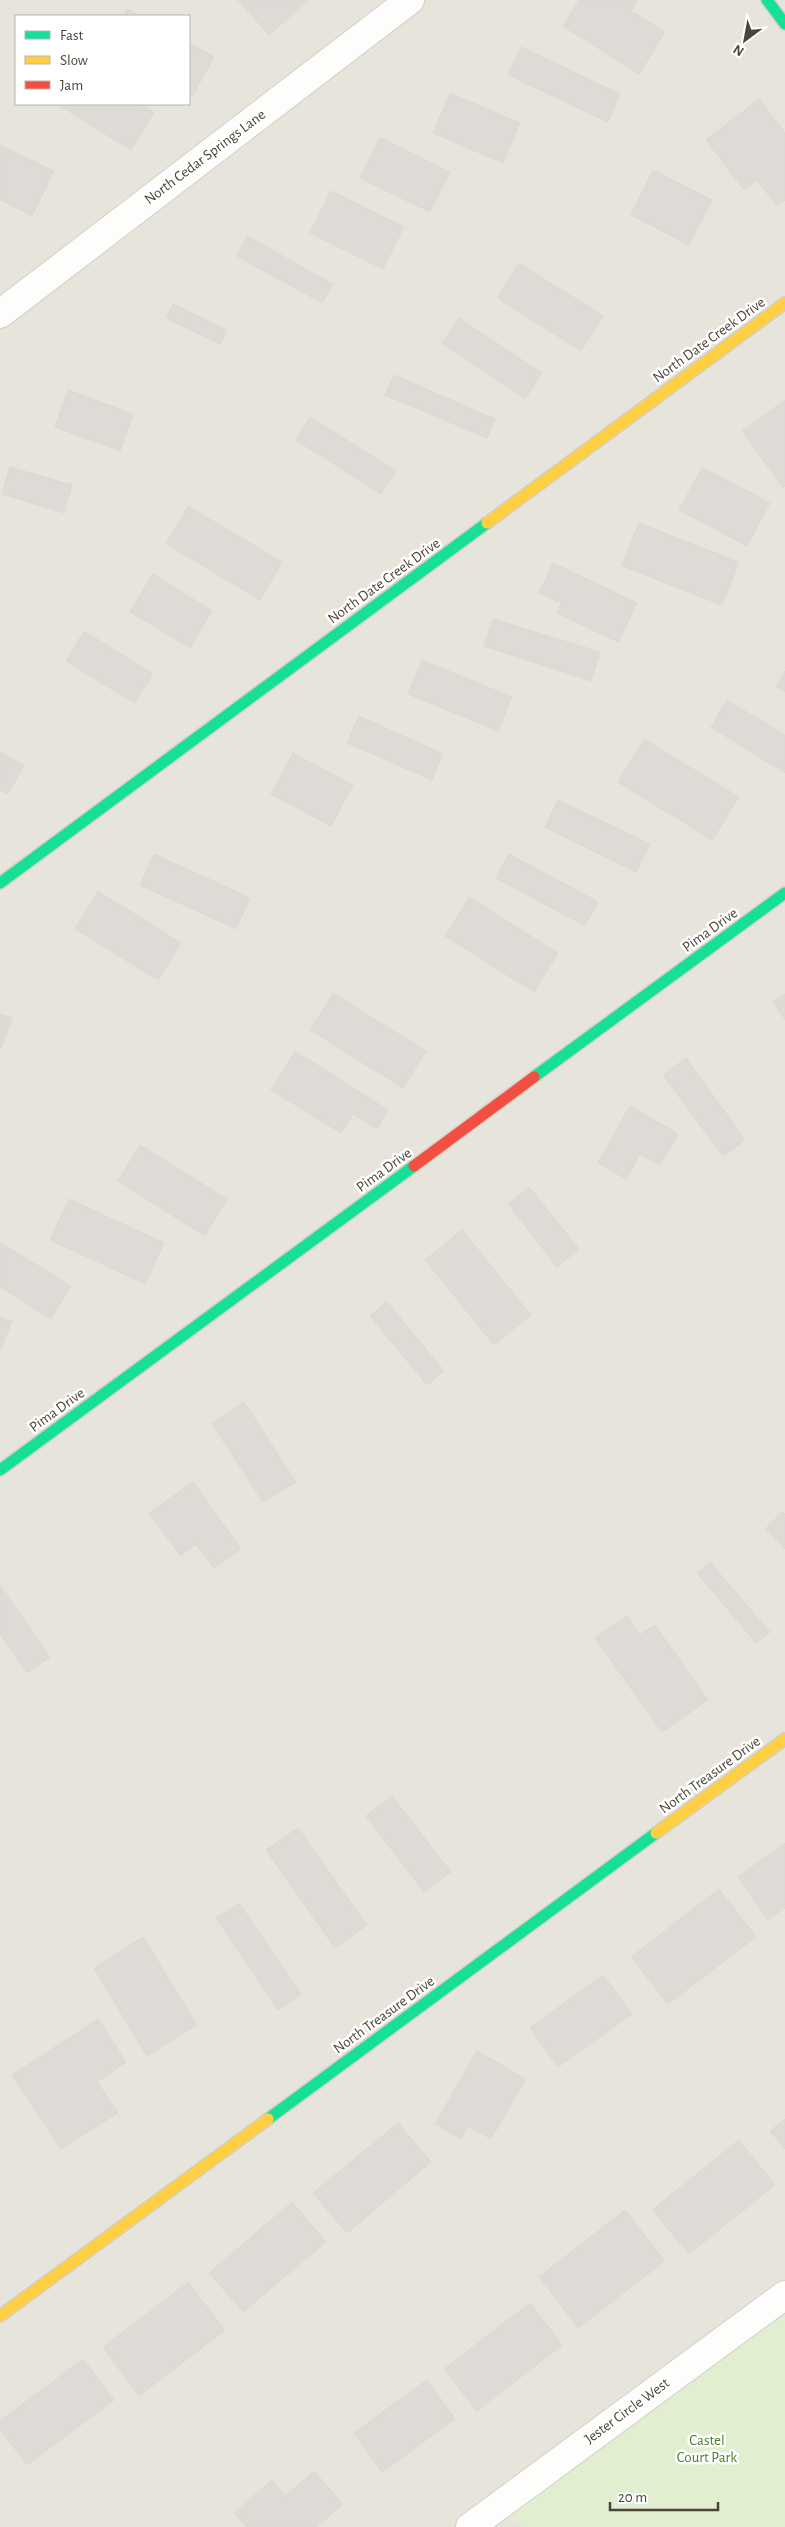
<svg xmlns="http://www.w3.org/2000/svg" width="785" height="2527" viewBox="0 0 785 2527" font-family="'Alegreya Sans',sans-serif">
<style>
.residential{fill:#e7e4dc;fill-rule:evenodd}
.green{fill:#e1eecf}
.building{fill:#dedbd6;stroke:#dcd9d4}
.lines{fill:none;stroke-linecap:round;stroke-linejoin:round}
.street-casing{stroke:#d2d0cb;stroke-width:30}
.fast-casing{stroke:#d3cfc5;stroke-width:14}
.slow-casing{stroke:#d3cfc5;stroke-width:14}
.jam-casing{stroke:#d3cfc5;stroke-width:14}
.street{stroke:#fdfdfc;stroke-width:28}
.fast{stroke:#16e098;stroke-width:11}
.slow{stroke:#ffcf43;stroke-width:11}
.jam{stroke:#f24e42;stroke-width:11}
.labels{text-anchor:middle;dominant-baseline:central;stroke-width:5;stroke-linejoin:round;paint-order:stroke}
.street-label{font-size:15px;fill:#4b4439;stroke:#fff}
.park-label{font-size:15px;fill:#4a7f2a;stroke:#fff}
</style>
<rect width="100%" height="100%" fill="#f4f2ee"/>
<path class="residential" d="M0 0H785V2527H0ZM16 16H189V104H16Z"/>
<polygon class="green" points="785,2295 785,2527 523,2527 494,2509"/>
<g class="building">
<polygon points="238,0 309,0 269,35"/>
<polygon points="579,0 638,0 631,11 665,32 639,74 563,26"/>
<polygon points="127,9 141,16 123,16"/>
<polygon points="189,43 214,57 193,95 189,93"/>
<polygon points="521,47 620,94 608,122 508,75"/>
<polygon points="450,93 520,123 503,163 433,133"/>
<polygon points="759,99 785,133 785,200 777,206 757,180 744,190 706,140"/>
<polygon points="57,104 141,104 154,112 131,150"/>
<polygon points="380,137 450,172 430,212 360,178"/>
<polygon points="0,145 54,171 32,216 0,200"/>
<polygon points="653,170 712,200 689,245 631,215"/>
<polygon points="331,191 404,227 383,269 310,233"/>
<polygon points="247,236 333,284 322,303 237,256"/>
<polygon points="519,263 603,316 581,351 497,298"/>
<polygon points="173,304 227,330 220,344 166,318"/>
<polygon points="459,318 542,373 525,399 442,343"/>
<polygon points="394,375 495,419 487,438 385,395"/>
<polygon points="68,390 133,414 120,451 55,427"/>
<polygon points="785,400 785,486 783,488 742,431"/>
<polygon points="310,417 396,471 381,494 296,440"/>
<polygon points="10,467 72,485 64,513 2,494"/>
<polygon points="702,467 770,503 747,546 679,510"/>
<polygon points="188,506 282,562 260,600 166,544"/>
<polygon points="639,523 739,562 722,605 622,566"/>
<polygon points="553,563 637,603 618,642 557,613 561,603 539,593"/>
<polygon points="153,574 212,611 190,648 130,612"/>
<polygon points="493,619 600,652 591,681 484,646"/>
<polygon points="84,631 153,674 134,703 66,661"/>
<polygon points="422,660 512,697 498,731 408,694"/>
<polygon points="785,671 785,692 776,686"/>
<polygon points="727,700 785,735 785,773 711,727"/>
<polygon points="359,716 443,754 432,780 347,743"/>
<polygon points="644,739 739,797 712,840 618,782"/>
<polygon points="0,752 24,765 8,794 0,790"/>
<polygon points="293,753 353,785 331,826 271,794"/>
<polygon points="558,800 650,844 636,872 545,827"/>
<polygon points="154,854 250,898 236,929 140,885"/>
<polygon points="509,854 598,902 585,926 496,878"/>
<polygon points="98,891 181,943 158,980 75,929"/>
<polygon points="469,897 558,953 534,992 445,936"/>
<polygon points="333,993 426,1051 403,1088 310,1030"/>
<polygon points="785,994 785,1020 773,1002"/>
<polygon points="0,1014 12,1018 1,1049 0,1048"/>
<polygon points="295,1051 388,1110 377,1129 353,1114 341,1133 271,1090"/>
<polygon points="686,1058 745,1140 723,1156 663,1075"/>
<polygon points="630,1106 678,1134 660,1165 640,1154 626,1179 598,1163"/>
<polygon points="140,1145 227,1199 205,1236 118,1181"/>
<polygon points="529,1187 579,1249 557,1267 508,1204"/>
<polygon points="69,1199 164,1243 145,1284 50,1240"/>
<polygon points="462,1230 531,1315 494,1345 425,1260"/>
<polygon points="0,1242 71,1286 51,1319 0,1287"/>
<polygon points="387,1302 444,1371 427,1385 370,1316"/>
<polygon points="0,1317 12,1321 0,1352"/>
<polygon points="244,1402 296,1482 263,1502 212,1424"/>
<polygon points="193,1482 241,1549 214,1568 196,1544 180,1556 149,1513"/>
<polygon points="782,1512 785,1514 785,1549 765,1529"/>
<polygon points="710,1562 770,1632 756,1643 697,1573"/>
<polygon points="0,1585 50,1657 27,1673 0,1634"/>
<polygon points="627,1616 640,1635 655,1625 708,1700 662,1732 595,1638"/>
<polygon points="392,1796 451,1872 424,1892 366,1816"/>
<polygon points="298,1828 367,1925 335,1948 266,1850"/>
<polygon points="785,1843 785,1908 768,1920 738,1877"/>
<polygon points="719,1889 756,1937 668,2004 631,1957"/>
<polygon points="239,1903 301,1994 278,2010 216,1918"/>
<polygon points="143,1937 197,2025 147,2056 94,1968"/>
<polygon points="603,1975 632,2014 558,2067 530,2028"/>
<polygon points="98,2019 126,2062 97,2082 118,2113 61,2149 12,2075"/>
<polygon points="477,2051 526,2079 491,2139 468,2126 461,2139 435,2124"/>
<polygon points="785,2119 785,2149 770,2131"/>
<polygon points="398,2123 431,2162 347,2233 313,2193"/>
<polygon points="739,2140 775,2185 689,2254 652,2210"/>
<polygon points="292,2202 326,2242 243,2312 209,2273"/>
<polygon points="625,2210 665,2261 578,2328 539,2277"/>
<polygon points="188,2282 225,2330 139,2396 103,2347"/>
<polygon points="530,2303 562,2345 477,2411 444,2369"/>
<polygon points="83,2359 114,2400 27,2465 0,2429 0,2421"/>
<polygon points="427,2380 455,2419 382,2472 354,2433"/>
<polygon points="314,2471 343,2504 317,2527 247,2527 234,2513 272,2480 285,2496"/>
</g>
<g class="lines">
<g class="street-casing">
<g id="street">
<polyline points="0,314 410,0"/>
<polyline points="470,2527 785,2295"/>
</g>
</g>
<g class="fast-casing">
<g id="fast">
<polyline points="767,0 785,24"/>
<polyline points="0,883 487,523"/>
<polyline points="534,1077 785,893"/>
<polyline points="0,1470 414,1166"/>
<polyline points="268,2119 656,1833"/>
</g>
</g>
<g class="slow-casing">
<g id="slow">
<polyline points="487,523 785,303"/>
<polyline points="656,1833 785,1739"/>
<polyline points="0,2316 268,2119"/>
</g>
</g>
<g class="jam-casing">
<polyline id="jam" points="414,1166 534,1077"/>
</g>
<use href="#street" class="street"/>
<use href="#fast" class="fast"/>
<use href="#slow" class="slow"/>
<use href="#jam" class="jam"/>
</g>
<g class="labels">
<g class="street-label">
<text transform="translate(205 157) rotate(-37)">North Cedar Springs Lane</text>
<text transform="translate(709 340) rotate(-36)">North Date Creek Drive</text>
<text transform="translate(384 581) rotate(-36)">North Date Creek Drive</text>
<text transform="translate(710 930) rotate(-36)">Pima Drive</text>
<text transform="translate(384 1170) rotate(-36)">Pima Drive</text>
<text transform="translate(57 1410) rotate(-36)">Pima Drive</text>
<text transform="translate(710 1775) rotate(-36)">North Treasure Drive</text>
<text transform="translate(384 2015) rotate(-36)">North Treasure Drive</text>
<text transform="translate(627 2411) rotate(-36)">Jester Circle West</text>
</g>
<g class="park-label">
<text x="707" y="2440">Castel<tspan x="707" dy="17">Court Park</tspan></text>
</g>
</g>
<rect x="15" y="15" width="175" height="90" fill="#ffffff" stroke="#b7b4b0"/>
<rect x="25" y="31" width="25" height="8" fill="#16e098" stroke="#b7b4b0"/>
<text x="60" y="40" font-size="15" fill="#4b4439">Fast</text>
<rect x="25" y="56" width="25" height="8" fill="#ffcf43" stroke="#b7b4b0"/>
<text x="60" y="65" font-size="15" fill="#4b4439">Slow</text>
<rect x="25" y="81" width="25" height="8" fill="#f24e42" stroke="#b7b4b0"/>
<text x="60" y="90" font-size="15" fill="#4b4439">Jam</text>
<g transform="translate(745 40) rotate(212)" stroke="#ffffff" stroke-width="4" paint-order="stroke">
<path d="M0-4L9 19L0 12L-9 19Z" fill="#4b4439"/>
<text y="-8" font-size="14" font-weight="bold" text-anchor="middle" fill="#4b4439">N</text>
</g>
<path d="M610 2502v8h108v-8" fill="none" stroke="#4b4439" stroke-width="2.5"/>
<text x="618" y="2502" font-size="15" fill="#4b4439" stroke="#ffffff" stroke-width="4" paint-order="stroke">20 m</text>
</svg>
